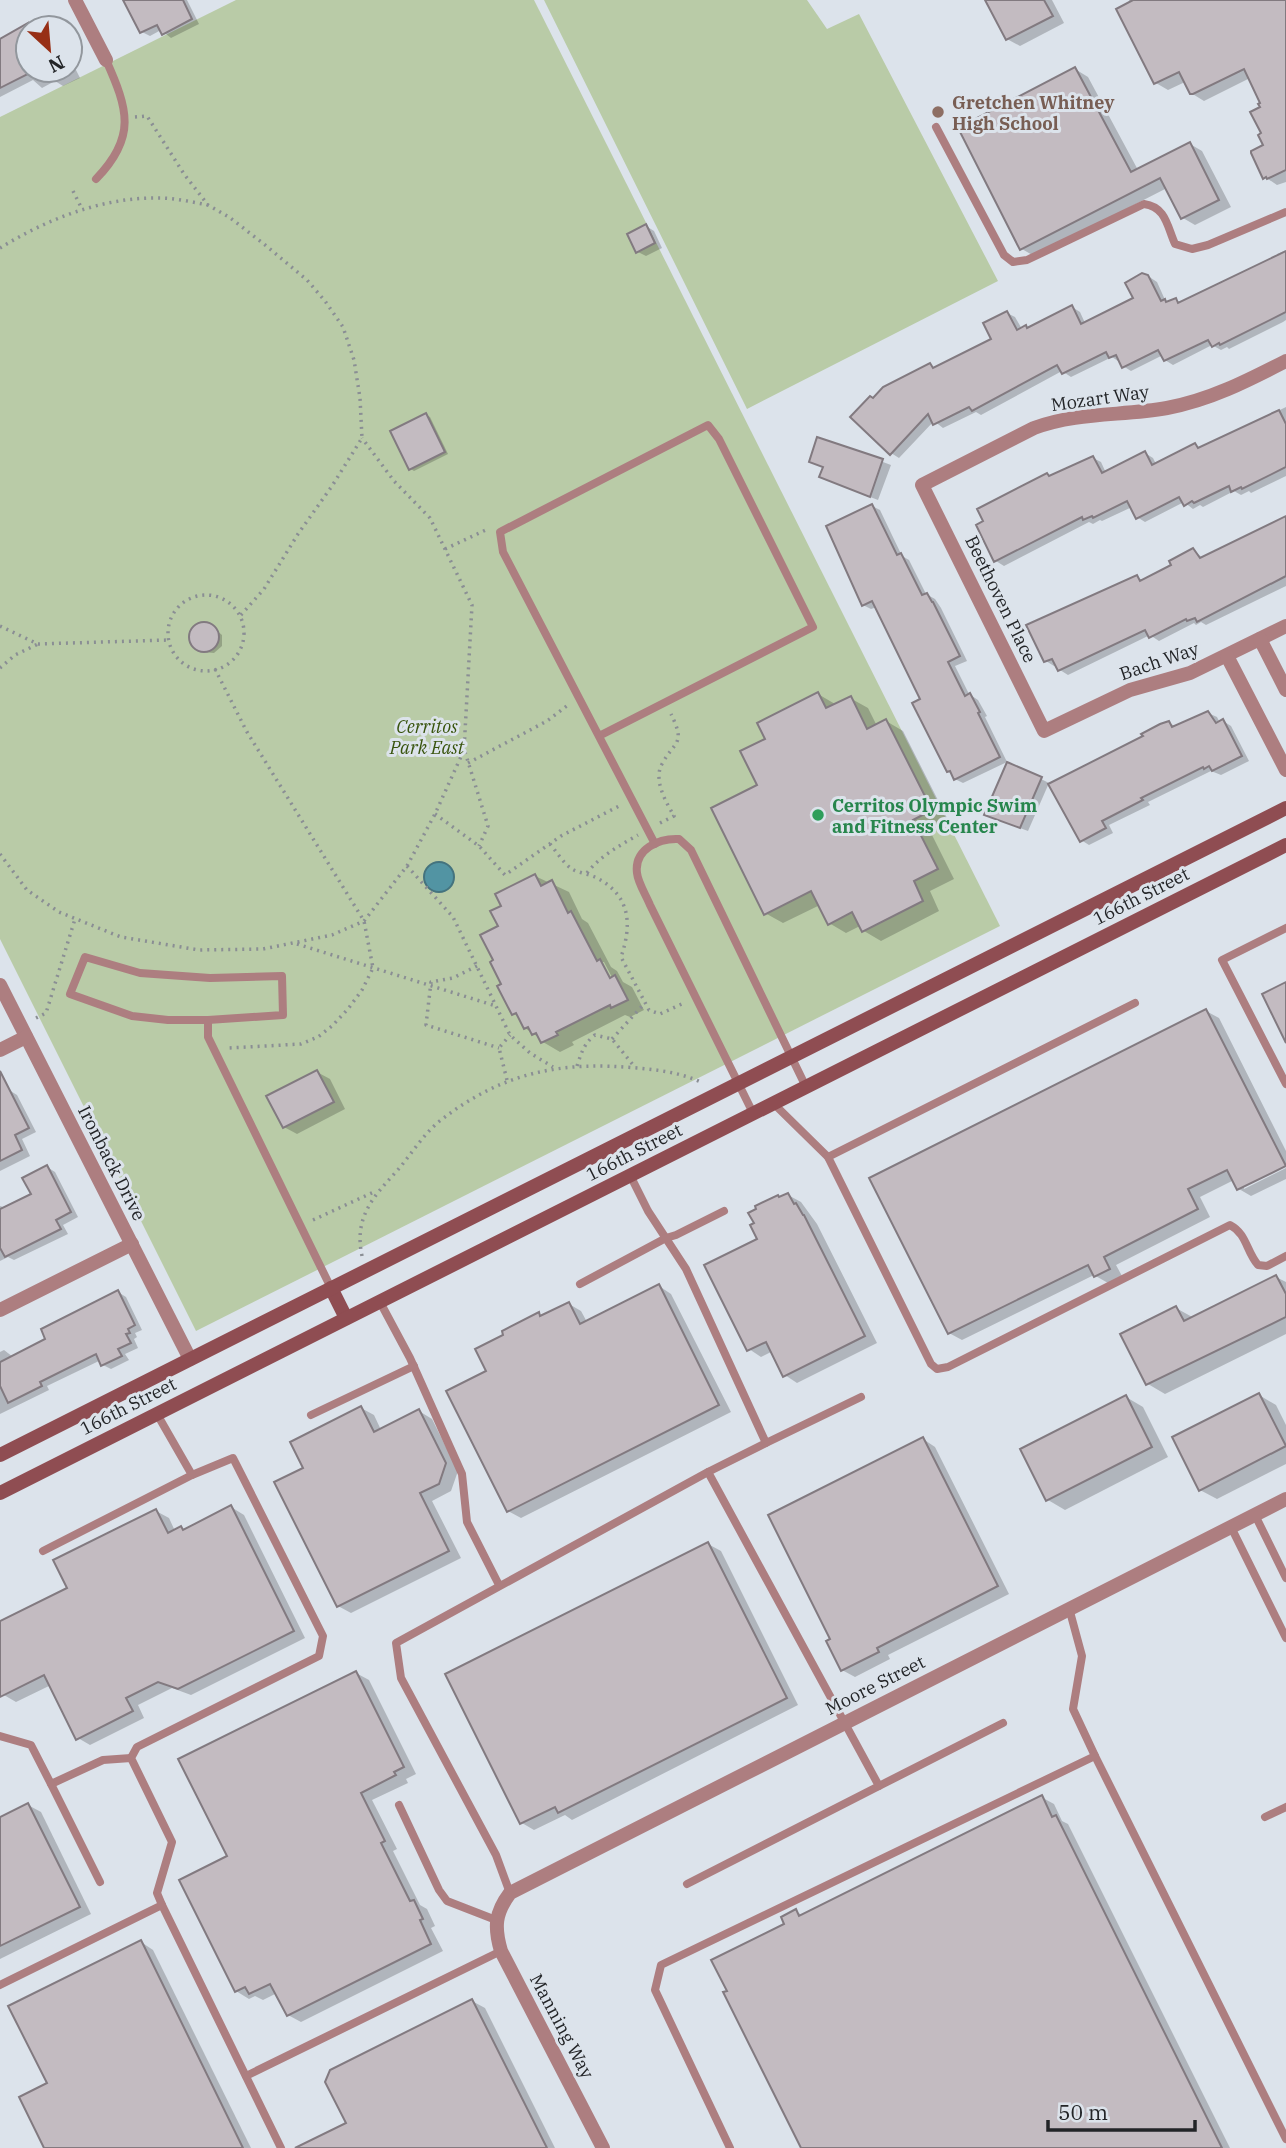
<svg xmlns="http://www.w3.org/2000/svg" width="1286" height="2148" viewBox="0 0 1286 2148" font-family="'IBM Plex Serif',serif">
<style>
.green{fill:#b9cba7}
.water{fill:#5294a3;stroke:#44737e;stroke-width:2}
.shadow{fill:#0003;fill-rule:evenodd}
.building{fill:#c3bbc1;stroke:#827a80;stroke-width:2}
.lines{fill:none;stroke-linecap:round;stroke-linejoin:round}
.path{stroke:#8a8e94;stroke-width:3.5;stroke-dasharray:2 5;stroke-linecap:butt}
.lane{stroke:#ad7e80;stroke-width:8}
.street{stroke:#ad7e80;stroke-width:14}
.secondary{stroke:#8f4d52;stroke-width:14}
.education-dot{fill:#8d6e63;stroke:#dce3eb;stroke-width:2.5}
.leisure-dot{fill:#2e9e5b;stroke:#dce3eb;stroke-width:2.5}
.labels{text-anchor:middle;dominant-baseline:central;stroke-width:6;stroke-linejoin:round;paint-order:stroke}
.education-label{font-size:18px;font-weight:bold;fill:#785e54;stroke:#dce3eb;text-anchor:start}
.street-label{font-size:18px;fill:#232528;stroke:#dce3eb}
.park-label{font-size:18px;font-style:italic;fill:#38540d;stroke:#dce3eb}
.leisure-label{font-size:18px;font-weight:bold;fill:#27864d;stroke:#dce3eb;text-anchor:start}
</style>
<rect width="100%" height="100%" fill="#dce3eb"/>
<g class="green">
<polygon points="236,0 534,0 1000,926 196,1331 0,939 0,117"/>
<polygon points="544,0 807,0 827,29 859,14 998,281 747,409"/>
</g>
<circle class="water" cx="439" cy="877" r="15"/>
<g class="shadow">
<polygon points="122,0 187,0 199,24 171,38 161,30 150,36 142,32 128,5"/>
<polygon points="987,0 1052,0 1064,23 1020,46 1007,39"/>
<polygon points="1129,0 1286,0 1286,182 1277,185 1265,177 1266,145 1263,134 1262,108 1250,78 1204,101 1191,93 1185,82 1168,90 1156,83"/>
<polygon points="34,22 43,28 28,28 28,70 70,70 70,58 80,78 63,86 55,81 42,88 33,80 0,97 0,40"/>
<polygon points="1075,69 1088,77 1138,170 1190,144 1202,151 1231,207 1195,225 1183,218 1167,188 1034,256 1022,249"/>
<polygon points="646,226 654,231 662,248 646,256 638,252"/>
<polygon points="1286,250 1286,320 1283,322 1229,349 1227,347 1221,350 1212,345 1173,365 1165,360 1163,355 1131,371 1123,366 1120,360 1118,361 1112,357 1071,377 1062,371 981,415 976,412 943,428 934,421 899,458 891,453 874,400 930,365 936,369 993,340 1007,313 1015,317 1022,329 1026,327 1029,329 1072,307 1080,312 1085,323 1135,299 1148,276 1157,282 1166,302 1176,300 1182,303 1278,257 1277,254"/>
<polygon points="1286,407 1286,476 1251,493 1249,491 1241,495 1234,491 1203,507 1200,505 1193,509 1184,502 1145,522 1137,517 1132,507 1102,521 1100,520 1093,524 1089,522 1004,566 996,561 1051,477 1093,458 1101,462 1106,473 1145,453 1153,458 1156,464 1195,445 1201,448"/>
<polygon points="426,415 430,417 448,454 414,471 411,469"/>
<polygon points="832,443 891,465 878,500 829,481 824,468 811,461"/>
<polygon points="872,506 880,510 902,556 909,560 926,594 935,599 941,608 967,661 955,666 969,694 978,700 987,716 985,717 1007,762 963,783 955,779 953,773 949,771 922,700 877,607 871,609 863,605"/>
<polygon points="1286,517 1286,586 1206,625 1201,622 1196,625 1194,623 1159,641 1150,635 1068,675 1060,670 1057,664 1054,666 1046,661 1137,577 1144,581 1173,566 1193,550 1204,559"/>
<polygon points="200,624 210,625 222,635 222,646 214,653 203,652 191,642 192,631"/>
<polygon points="818,694 835,704 850,698 868,708 877,726 886,721 903,731 948,820 929,829 954,879 930,891 939,911 881,941 864,931 860,926 846,933 829,923 820,905 783,923 765,913 759,786 767,740"/>
<polygon points="1208,713 1217,717 1220,723 1223,721 1231,726 1249,761 1221,775 1211,771 1148,802 1150,805 1109,825 1113,833 1089,845 1081,840 1169,723 1177,727"/>
<polygon points="1041,779 1049,783 1028,831 994,818"/>
<path d="M535 876 569 892 582 919 588 923 611 967 617 971 623 982 632 987 644 1010 630 1017 625 1015 572 1042 574 1045 560 1052 543 1042 541 1039 525 1028 519 1017 513 1013 495 961 504 907ZM600 962H604L616 985 613 986Z"/>
<polygon points="1206,1011 1219,1018 1286,1151 1286,1164 1244,1185 1244,1189 1286,1168 1286,1179 1251,1196 1239,1189 1234,1180 1200,1197 1210,1217 1116,1265 1122,1276 1108,1283 1094,1275 962,1340 949,1333"/>
<polygon points="317,1072 330,1079 345,1109 297,1134 284,1127"/>
<polygon points="9,1090 17,1095 36,1132 22,1139 30,1156 0,1171 0,1095"/>
<polygon points="47,1167 55,1172 78,1217 63,1225 68,1234 14,1260 8,1257 0,1261 0,1206 6,1208 33,1195"/>
<polygon points="788,1195 801,1202 817,1224 877,1343 797,1383 785,1375 773,1351 761,1357 749,1349 759,1240 781,1198"/>
<polygon points="1276,1277 1286,1282 1286,1334 1165,1394 1148,1384 1176,1308 1194,1318"/>
<polygon points="659,1286 671,1294 731,1412 521,1518 508,1511 489,1372 506,1335 539,1314 542,1317 569,1304 581,1311 587,1322"/>
<polygon points="118,1292 126,1297 142,1330 135,1333 137,1337 134,1339 138,1348 125,1354 129,1360 111,1369 103,1365 101,1360 47,1386 49,1390 0,1414 0,1352 4,1350 13,1357 48,1340"/>
<polygon points="1259,1395 1276,1405 1286,1425 1286,1464 1217,1499 1200,1490"/>
<polygon points="1126,1397 1143,1407 1168,1457 1065,1510 1048,1500"/>
<polygon points="361,1408 374,1415 381,1430 419,1411 432,1419 458,1471 451,1491 432,1501 461,1558 351,1613 338,1606 305,1468"/>
<polygon points="923,1439 935,1447 1009,1594 888,1655 890,1659 855,1677 842,1670 833,1640"/>
<polygon points="231,1507 244,1515 305,1638 191,1695 172,1688 138,1705 144,1718 90,1745 78,1738 51,1685 16,1702 4,1695 0,1687 0,1633 69,1588 156,1511 169,1518 175,1531 181,1528 185,1531"/>
<polygon points="708,1544 721,1551 798,1705 572,1820 565,1815 534,1830 522,1823"/>
<polygon points="356,1673 369,1680 416,1774 406,1779 408,1783 372,1800 397,1849 393,1851 420,1905 427,1909 435,1926 431,1928 443,1951 301,2022 288,2015 277,1993 263,2000 255,1996 249,1999 236,1991 229,1857"/>
<polygon points="1041,1797 1054,1804 1062,1821 1068,1824 1230,2148 803,2148 796,1911 803,1916"/>
<polygon points="28,1805 41,1812 91,1914 0,1959 0,1819"/>
<polygon points="141,1942 153,1950 251,2148 46,2148 49,2084"/>
<polygon points="472,2001 485,2008 555,2148 320,2148 348,2124"/>
</g>
<g class="building">
<polygon points="123,0 183,0 192,19 162,35 157,25 140,33"/>
<polygon points="985,0 1044,0 1053,16 1006,40"/>
<polygon points="1133,0 1286,0 1286,170 1267,179 1266,177 1263,179 1251,153 1251,151 1263,145 1258,135 1261,133 1250,112 1260,107 1258,104 1260,103 1244,69 1193,94 1190,94 1179,72 1154,84 1116,9"/>
<polygon points="28,23 28,74 0,88 0,39"/>
<polygon points="1075,67 1131,172 1190,142 1219,200 1181,219 1160,178 1020,250 958,128"/>
<polygon points="646,224 655,243 636,253 627,234"/>
<polygon points="1286,251 1286,312 1220,345 1219,343 1212,347 1208,340 1164,361 1158,350 1122,368 1116,355 1109,358 1106,352 1062,374 1057,365 972,411 969,407 933,425 928,414 890,455 850,417 870,396 873,398 883,387 930,363 933,368 991,339 983,323 1007,311 1017,330 1026,325 1027,328 1072,305 1081,324 1133,298 1125,283 1142,273 1148,275 1161,301 1165,299 1166,302 1176,298 1178,303"/>
<polygon points="1279,410 1286,424 1286,467 1242,489 1241,487 1231,492 1229,486 1194,503 1192,501 1184,506 1179,497 1136,519 1127,501 1093,518 1092,516 1083,520 1082,517 994,562 976,525 983,521 977,509 1047,473 1049,476 1093,456 1102,473 1145,451 1152,465 1195,443 1198,448"/>
<polygon points="426,413 445,452 409,470 390,431"/>
<polygon points="817,437 883,459 870,497 819,477 823,467 809,462"/>
<polygon points="872,504 897,555 901,553 922,595 927,593 932,602 933,602 960,656 948,662 965,696 970,693 980,712 978,713 1000,757 954,780 950,771 947,772 912,703 920,699 872,601 862,606 826,526"/>
<polygon points="1286,516 1286,576 1197,622 1195,618 1187,621 1186,619 1149,638 1145,630 1058,671 1052,659 1044,662 1026,625 1137,575 1140,581 1171,565 1169,561 1193,548 1200,558"/>
<circle cx="204" cy="637" r="15"/>
<polygon points="818,692 826,708 851,696 867,729 886,719 932,810 913,820 938,869 914,881 923,901 862,932 852,912 828,925 811,891 764,915 711,808 757,785 740,751 765,739 757,723"/>
<polygon points="1208,711 1216,723 1223,719 1242,756 1212,771 1209,766 1204,769 1203,767 1141,798 1143,800 1102,821 1106,828 1080,842 1048,784 1143,736 1141,734 1160,724 1169,721 1172,727"/>
<polygon points="1007,762 1042,777 1020,828 984,815"/>
<polygon points="535,874 541,886 552,880 568,913 571,911 597,961 600,959 610,978 615,975 628,1000 611,1008 610,1005 556,1032 558,1035 541,1043 536,1033 532,1035 528,1027 524,1029 516,1013 512,1015 497,986 501,984 490,962 493,960 480,935 498,926 490,911 501,906 495,894"/>
<polygon points="1286,982 1286,1043 1262,994"/>
<polygon points="1206,1009 1286,1166 1237,1190 1227,1170 1188,1189 1198,1209 1104,1257 1110,1269 1094,1277 1088,1265 948,1334 869,1178"/>
<polygon points="317,1070 334,1102 283,1128 266,1096"/>
<polygon points="0,1071 29,1128 15,1135 22,1150 0,1161"/>
<polygon points="47,1165 71,1212 56,1220 61,1229 5,1257 0,1248 0,1209 31,1194 22,1178"/>
<polygon points="788,1193 794,1204 796,1203 803,1215 804,1215 865,1336 783,1377 766,1342 747,1351 704,1265 757,1239 750,1225 754,1223 748,1213 756,1209 755,1206 778,1195 779,1197"/>
<polygon points="1276,1275 1286,1294 1286,1317 1146,1385 1120,1334 1176,1306 1184,1321"/>
<polygon points="659,1284 719,1405 507,1512 446,1391 486,1371 475,1349 503,1335 502,1331 539,1312 540,1316 569,1302 580,1324"/>
<polygon points="118,1290 135,1325 128,1329 130,1333 126,1334 131,1343 118,1349 122,1356 101,1366 96,1354 40,1382 42,1386 8,1403 0,1386 0,1362 45,1339 41,1329"/>
<polygon points="1259,1393 1286,1446 1199,1491 1172,1437"/>
<polygon points="1126,1395 1152,1447 1046,1501 1020,1449"/>
<polygon points="361,1406 374,1432 419,1409 446,1463 439,1484 420,1493 449,1551 337,1607 274,1482 303,1468 290,1442"/>
<polygon points="923,1437 998,1586 877,1648 879,1652 841,1671 826,1641 830,1639 768,1515"/>
<polygon points="231,1505 294,1631 178,1689 158,1682 126,1698 133,1711 76,1740 44,1675 0,1697 0,1621 67,1588 53,1560 156,1509 168,1533 181,1526 183,1530"/>
<polygon points="708,1542 787,1698 558,1813 555,1807 520,1824 445,1674"/>
<polygon points="356,1671 404,1767 394,1772 396,1775 361,1793 385,1841 381,1843 410,1901 414,1900 423,1919 420,1920 431,1944 287,2016 270,1984 249,1994 245,1987 235,1992 179,1880 227,1856 178,1759"/>
<polygon points="1042,1795 1052,1817 1056,1815 1222,2148 801,2148 723,1992 727,1991 711,1960 784,1924 781,1917 796,1909 799,1916"/>
<polygon points="28,1803 80,1907 0,1946 0,1817"/>
<polygon points="141,1940 243,2148 44,2148 19,2097 47,2083 8,2006"/>
<polygon points="472,1999 547,2148 295,2148 346,2123 325,2082 330,2070"/>
</g>
<g class="lines">
<g class="path">
<polyline points="135,117 147,116 184,174 208,205 229,217 264,244 307,280 325,301 343,327 354,360 360,398 362,438 332,486 298,534 264,589 240,616"/>
<polyline points="73,191 82,209"/>
<path d="M0 248C47 219 103 197 159 198 175 198 192 202 208 205"/>
<polyline points="445,549 488,529"/>
<circle cx="206" cy="633" r="38"/>
<polyline points="0,626 38,644 168,640"/>
<polyline points="0,668 15,655 38,644"/>
<polyline points="215,669 247,732 364,921 373,968 362,990 348,1009 332,1026 318,1037 301,1044 229,1048"/>
<polyline points="465,752 488,826 479,846"/>
<polyline points="468,763 547,721 568,705"/>
<polyline points="435,814 479,846 505,875 561,836 621,805"/>
<path d="M660 823 674 816C666 802 653 780 662 764 675 740 686 745 671 714"/>
<path d="M550 844C556 851 564 864 572 869 579 873 589 874 597 878 631 896 632 925 621 957L649 1010 660 1014 684 1003"/>
<polyline points="0,854 27,890 59,912 121,937 199,950 263,949 332,935 364,921 407,866 435,814 464,750 472,605 430,518 394,481 362,438"/>
<polyline points="407,866 453,917 510,1035 530,1053 553,1067"/>
<path d="M587 873C600 856 619 846 638 835"/>
<polyline points="297,944 496,1006"/>
<polyline points="477,966 453,978 431,982 426,1025 499,1048"/>
<polyline points="36,1018 46,1013 75,919"/>
<polyline points="612,1039 644,1004"/>
<path d="M577 1066C581 1054 584 1043 595 1035L612 1039 634 1066"/>
<polyline points="507,1080 499,1048 510,1035"/>
<polyline points="313,1220 376,1191"/>
<path d="M362 1256C354 1218 372 1198 396 1172 411 1155 423 1134 441 1120 503 1072 561 1061 637 1068 660 1070 682 1073 703 1083"/>
</g>
<g class="lane">
<path d="M936 127 1004 255 1013 262 1027 260 1144 204C1166 207 1167 226 1175 244L1192 249 1208 245 1286 212"/>
<path d="M96 179C137 137 128 109 106 60"/>
<polyline points="599,736 813,627 719,439 708,425 500,532 503,552 655,844"/>
<polyline points="1286,928 1222,960 1286,1084"/>
<polyline points="208,1020 168,1020 132,1016 70,994 85,957 140,973 210,978 282,976 283,1015 208,1020 208,1037 331,1288"/>
<path d="M773 1103 828 1157 931 1364 937 1369 948 1367 1230 1225C1247 1234 1246 1251 1258 1265L1267 1266 1286 1256"/>
<path d="M753 1113 650 905C646 895 638 883 637 873 634 849 659 838 679 839L691 850 806 1087"/>
<polyline points="828,1157 1135,1003"/>
<polyline points="630,1175 648,1211 686,1269 766,1443 708,1472 879,1786 687,1884"/>
<polyline points="580,1284 666,1238 676,1235 724,1211"/>
<polyline points="380,1302 410,1358 462,1474 467,1522 499,1585"/>
<polyline points="157,1414 192,1475 233,1458 323,1636 319,1656 137,1747 131,1758 172,1842 157,1893 162,1905"/>
<polyline points="311,1415 414,1366"/>
<polyline points="766,1443 861,1397"/>
<polyline points="1255,1515 1286,1578"/>
<polyline points="1231,1527 1286,1638"/>
<polyline points="43,1551 192,1475"/>
<polyline points="1069,1608 1082,1656 1073,1709 1095,1756"/>
<polyline points="0,1736 31,1745 51,1784 103,1760 131,1758"/>
<polyline points="51,1784 100,1882"/>
<polyline points="879,1786 1003,1723"/>
<polyline points="399,1805 439,1890 447,1901 496,1920"/>
<polyline points="1265,1817 1286,1807"/>
<polyline points="510,1893 496,1855 401,1678 396,1643 708,1472"/>
<polyline points="0,1985 162,1905 281,2148"/>
<polyline points="246,2076 501,1951"/>
<polyline points="730,2148 655,1990 661,1965 1095,1756 1286,2139"/>
</g>
<g class="street">
<polyline points="75,0 106,60"/>
<path d="M1286 361C1247 381 1210 400 1167 408 1122 416 1077 412 1034 428L922 485 1044 731 1130 690 1190 673 1286 626"/>
<polyline points="1260,639 1286,690"/>
<polyline points="1227,656 1286,770"/>
<polyline points="0,985 190,1359"/>
<polyline points="0,1050 26,1037"/>
<polyline points="0,1310 132,1244"/>
<path d="M603 2148 501 1951C494 1927 495 1913 510 1893L1286 1499"/>
</g>
<g class="secondary">
<polyline points="331,1288 346,1318"/>
<polyline points="0,1455 1286,808"/>
<polyline points="0,1493 1286,845"/>
</g>
</g>
<circle class="education-dot" cx="938" cy="112" r="7"/>
<circle class="leisure-dot" cx="818" cy="815" r="7"/>
<g class="labels">
<g class="education-label">
<text x="952" y="102">Gretchen Whitney<tspan x="952" dy="21">High School</tspan></text>
</g>
<g class="street-label">
<text transform="translate(1100 398) rotate(-8)">Mozart Way</text>
<text transform="translate(1001 599) rotate(64)">Beethoven Place</text>
<text transform="translate(1159 661) rotate(-19)">Bach Way</text>
<text transform="translate(1141 896) rotate(-27)">166th Street</text>
<text transform="translate(634 1152) rotate(-27)">166th Street</text>
<text transform="translate(112 1163) rotate(63)">Ironback Drive</text>
<text transform="translate(128 1406) rotate(-27)">166th Street</text>
<text transform="translate(875 1685) rotate(-27)">Moore Street</text>
<text transform="translate(562 2026) rotate(62)">Manning Way</text>
</g>
<g class="park-label">
<text x="427" y="726">Cerritos<tspan x="427" dy="21">Park East</tspan></text>
</g>
<g class="leisure-label">
<text x="832" y="805">Cerritos Olympic Swim<tspan x="832" dy="21">and Fitness Center</tspan></text>
</g>
</g>
<g transform="translate(49 49) rotate(154)"><circle r="33" fill="#dce3eb" stroke="#92979d" stroke-width="2"/>
<path d="M0-5L12 26L0 18L-12 26Z" fill="#972f16"/>
<text y="-10" font-size="19" font-weight="bold" text-anchor="middle" fill="#232528">N</text>
</g>
<path d="M1048 2120v10h147v-10" fill="none" stroke="#232528" stroke-width="3.5"/>
<text x="1058" y="2120" font-size="21" fill="#232528" stroke="#dce3eb" stroke-width="5" paint-order="stroke">50 m</text>
</svg>
